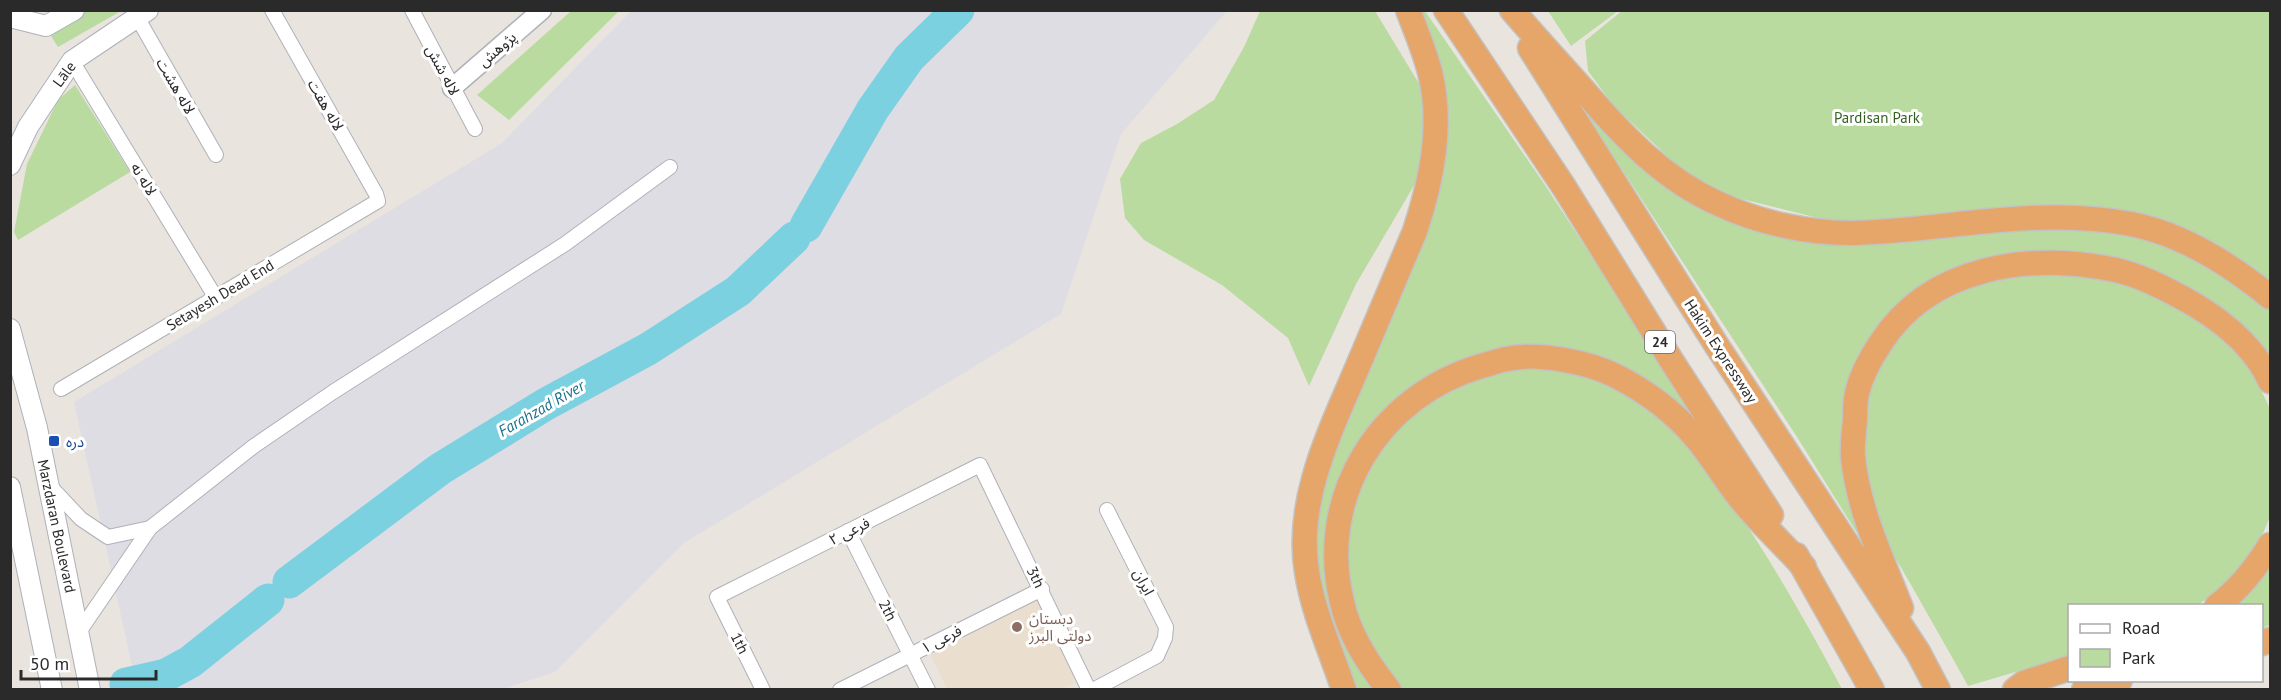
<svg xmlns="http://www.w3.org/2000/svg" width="2281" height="700" viewBox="0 0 2281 700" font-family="'PT Sans','Noto Sans Arabic',sans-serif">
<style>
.industrial{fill:#dfdde4}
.education{fill:#eadecf}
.green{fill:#badba0}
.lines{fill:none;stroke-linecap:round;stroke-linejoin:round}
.river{stroke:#7cd1e1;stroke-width:33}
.minor-casing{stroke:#aeb1b9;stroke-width:16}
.tertiary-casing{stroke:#aeb1b9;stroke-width:21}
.secondary-casing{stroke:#aeb1b9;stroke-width:22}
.trunk-casing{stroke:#c3c3c3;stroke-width:27}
.minor{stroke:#fff;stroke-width:14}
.tertiary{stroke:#fff;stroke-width:18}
.secondary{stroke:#fff;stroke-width:20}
.trunk{stroke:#e6a66a;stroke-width:24}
.transit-dot{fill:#1a4fb4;stroke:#fff;stroke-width:2}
.education-dot{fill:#8d6e63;stroke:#fff;stroke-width:2}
.labels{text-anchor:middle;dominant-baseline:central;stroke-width:6;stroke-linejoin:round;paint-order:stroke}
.shield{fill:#fff;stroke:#6a6a6a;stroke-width:1.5}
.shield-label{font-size:14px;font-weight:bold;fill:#2a2a2a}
.street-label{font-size:15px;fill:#2a2a2a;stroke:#fff}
.park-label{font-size:15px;fill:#355f22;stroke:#fff}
.transit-label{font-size:15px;fill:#164399;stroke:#fff;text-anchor:start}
.education-label{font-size:15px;fill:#785e54;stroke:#fff;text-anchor:start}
.water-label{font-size:16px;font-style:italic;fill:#1c718c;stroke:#fff}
</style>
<rect width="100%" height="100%" fill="#eae4de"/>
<polygon class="industrial" points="631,11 1227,11 1121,134 1061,314 684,543 555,672 503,689 137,689 74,402 502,143"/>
<polygon class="education" points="1038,600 1075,675 1074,683 1062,689 947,689 930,654"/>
<g class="green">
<polygon points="1623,10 2270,11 2270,281 2218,249 2182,231 1834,222 1734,197 1685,173 1614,106 1588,71 1585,41"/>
<polygon points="86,11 121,11 58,47 48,31"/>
<polygon points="571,11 619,11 509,120 477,95"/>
<polygon points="1260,11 1375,11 1421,87 1424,133 1419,177 1356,284 1309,386 1288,338 1222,285 1144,240 1125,218 1120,179 1141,143 1177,124 1214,100 1244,47"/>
<polygon points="1420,11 1425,11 1545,185 1704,429 1618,367 1446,368 1421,380 1397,399 1364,434 1352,454 1327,529 1377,689 1353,690 1328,617 1318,575 1314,526 1326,467 1429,215"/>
<polygon points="1548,11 1618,11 1571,46"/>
<polygon points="1563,79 1724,219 1976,231 2077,226 2120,233 2154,241 2186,253 2248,290 2270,309 2270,363 2113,261 1932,282 1844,401 1841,426 1841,454 1882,573 1797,437"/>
<polygon points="75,85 130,172 18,240 14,232 27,164 58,100"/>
<path d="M2061 274 2101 279 2150 294 2179 309 2207 327 2237 353 2256 379 2270 409V517L2257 547 2234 578 2198 605 2070 606 2069 656 1968 686C1949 651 1929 617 1910 583 1901 567 1891 552 1883 535 1871 509 1859 454 1862 425 1867 372 1901 322 1946 296 1981 277 2022 275 2061 274Z"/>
<path d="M1531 368C1541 369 1552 368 1563 370 1590 374 1621 387 1643 402 1674 425 1694 452 1717 483 1765 548 1804 618 1842 689H1403C1324 600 1323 466 1431 399 1440 394 1451 390 1460 386 1471 382 1483 375 1494 372 1506 370 1519 370 1531 368Z"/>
<polygon points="2270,561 2270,625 2262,628 2262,606 2231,606"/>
</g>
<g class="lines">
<g class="river">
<polyline points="806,226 873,109 909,58 958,10"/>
<polyline points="289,582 440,469 546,404 648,349 738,291 794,238"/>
<polyline points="126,684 166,675 190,662 268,600"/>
</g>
<g class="minor-casing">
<g id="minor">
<polyline points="412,10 475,129"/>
<polyline points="137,17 216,155"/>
<polyline points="72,61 216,298"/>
<polyline points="61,389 378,201 376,194 272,10"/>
<polyline points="50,486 81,519 108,537 150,528"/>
<polyline points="848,531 928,690"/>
<polyline points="79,632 150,528 254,446 333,392 565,244 670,167"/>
<polyline points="763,690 717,597 980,465 1089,690"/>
<polyline points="840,690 1042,589"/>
<polyline points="1093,690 1157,656 1165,638 1166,627 1107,510"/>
</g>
</g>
<g class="tertiary-casing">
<polyline id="tertiary" points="452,88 542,10"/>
</g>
<g class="secondary-casing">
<g id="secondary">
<polyline points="10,17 46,26 74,10"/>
<polyline points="10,165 28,127 72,61 148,10"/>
<polyline points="10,329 37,428 90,690"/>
<polyline points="10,487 52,690"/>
</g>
</g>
<g class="trunk-casing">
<g id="trunk">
<polyline points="1446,10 1564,187 1671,360 1771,515"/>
<path d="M1512 10C1536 38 1561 65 1585 92 1624 137 1663 179 1719 204 1760 223 1810 234 1856 233 1947 230 2039 206 2131 224 2182 234 2231 265 2270 297"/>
<polyline points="1530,48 1717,346 1918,652 1938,690"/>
<polyline points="1796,555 1872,690"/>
<path d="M2217 606C2239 589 2256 568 2270 545"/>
<path d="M1901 608C1882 559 1858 509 1853 457 1852 445 1854 432 1855 420 1855 412 1855 402 1857 393 1861 376 1870 359 1880 344 1930 265 2031 252 2116 270 2143 276 2171 291 2195 305 2225 323 2255 348 2270 381"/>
<polyline points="2262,643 2270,640"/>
<path d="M1344 690C1331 651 1313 612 1307 572 1295 500 1331 430 1358 366 1377 321 1396 276 1415 231 1432 180 1443 125 1430 72 1424 50 1416 31 1408 10"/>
<path d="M1389 690C1368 664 1349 635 1342 602 1316 497 1379 396 1481 366 1490 364 1499 360 1507 359 1537 352 1587 362 1614 375 1644 390 1674 412 1696 438 1712 457 1724 478 1739 497 1758 521 1783 544 1804 567"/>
<polyline points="2015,690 2024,683 2070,668"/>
<polyline points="2084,690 2120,680"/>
</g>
</g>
<use href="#minor" class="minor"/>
<use href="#tertiary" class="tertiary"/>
<use href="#secondary" class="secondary"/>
<use href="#trunk" class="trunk"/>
</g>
<rect class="transit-dot" x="48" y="435" width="12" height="12" rx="3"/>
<circle class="education-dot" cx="1017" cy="627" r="6"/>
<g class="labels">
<rect class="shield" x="1645" y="331" width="30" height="22" rx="4.5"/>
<g class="shield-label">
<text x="1660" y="342">24</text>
</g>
<g class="street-label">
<text transform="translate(497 49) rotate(-41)">پژوهش</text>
<text transform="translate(443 70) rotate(62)">لاله شش</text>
<text transform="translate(64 74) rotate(-53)">Lāle</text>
<text transform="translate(176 86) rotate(60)">لاله هشت</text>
<text transform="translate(326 105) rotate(60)">لاله هفت</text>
<text transform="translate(144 179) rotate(59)">لاله نه</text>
<text transform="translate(220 295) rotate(-31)">Setayesh Dead End</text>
<text transform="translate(1721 351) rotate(57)">Hakim Expressway</text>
<text transform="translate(57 526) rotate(78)">Marzdaran Boulevard</text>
<text transform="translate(849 531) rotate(-26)">فرعی ۲</text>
<text transform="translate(1036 577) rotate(64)">3th</text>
<text transform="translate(1144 582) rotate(63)">ایران</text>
<text transform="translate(888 610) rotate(63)">2th</text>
<text transform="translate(941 639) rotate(-27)">فرعی ۱</text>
<text transform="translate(740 643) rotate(63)">1th</text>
</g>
<g class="park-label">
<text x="1877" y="117">Pardisan Park</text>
</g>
<g class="transit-label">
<text x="66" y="441">دره</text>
</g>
<g class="education-label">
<text x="1029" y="618">دبستان<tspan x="1029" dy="17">دولتی البرز</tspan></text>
</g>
<g class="water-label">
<text transform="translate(541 408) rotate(-30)">Farahzad River</text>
</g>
</g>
<rect width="2281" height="700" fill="none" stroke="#2a2a2a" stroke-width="24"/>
<rect x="2068" y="604" width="195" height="78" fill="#ffffff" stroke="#aaaaaa" stroke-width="1.5"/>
<rect x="2080" y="624" width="30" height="9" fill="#ffffff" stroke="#aaaaaa" stroke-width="1.5"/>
<text x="2122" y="634" font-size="18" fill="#2a2a2a">Road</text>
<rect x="2080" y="649" width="30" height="18" fill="#badba0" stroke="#aaaaaa" stroke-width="1.5"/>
<text x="2122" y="664" font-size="18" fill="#2a2a2a">Park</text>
<path d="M21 670v9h135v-9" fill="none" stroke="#2a2a2a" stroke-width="3"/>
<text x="30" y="670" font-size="18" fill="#2a2a2a" stroke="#ffffff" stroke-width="4.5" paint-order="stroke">50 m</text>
</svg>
